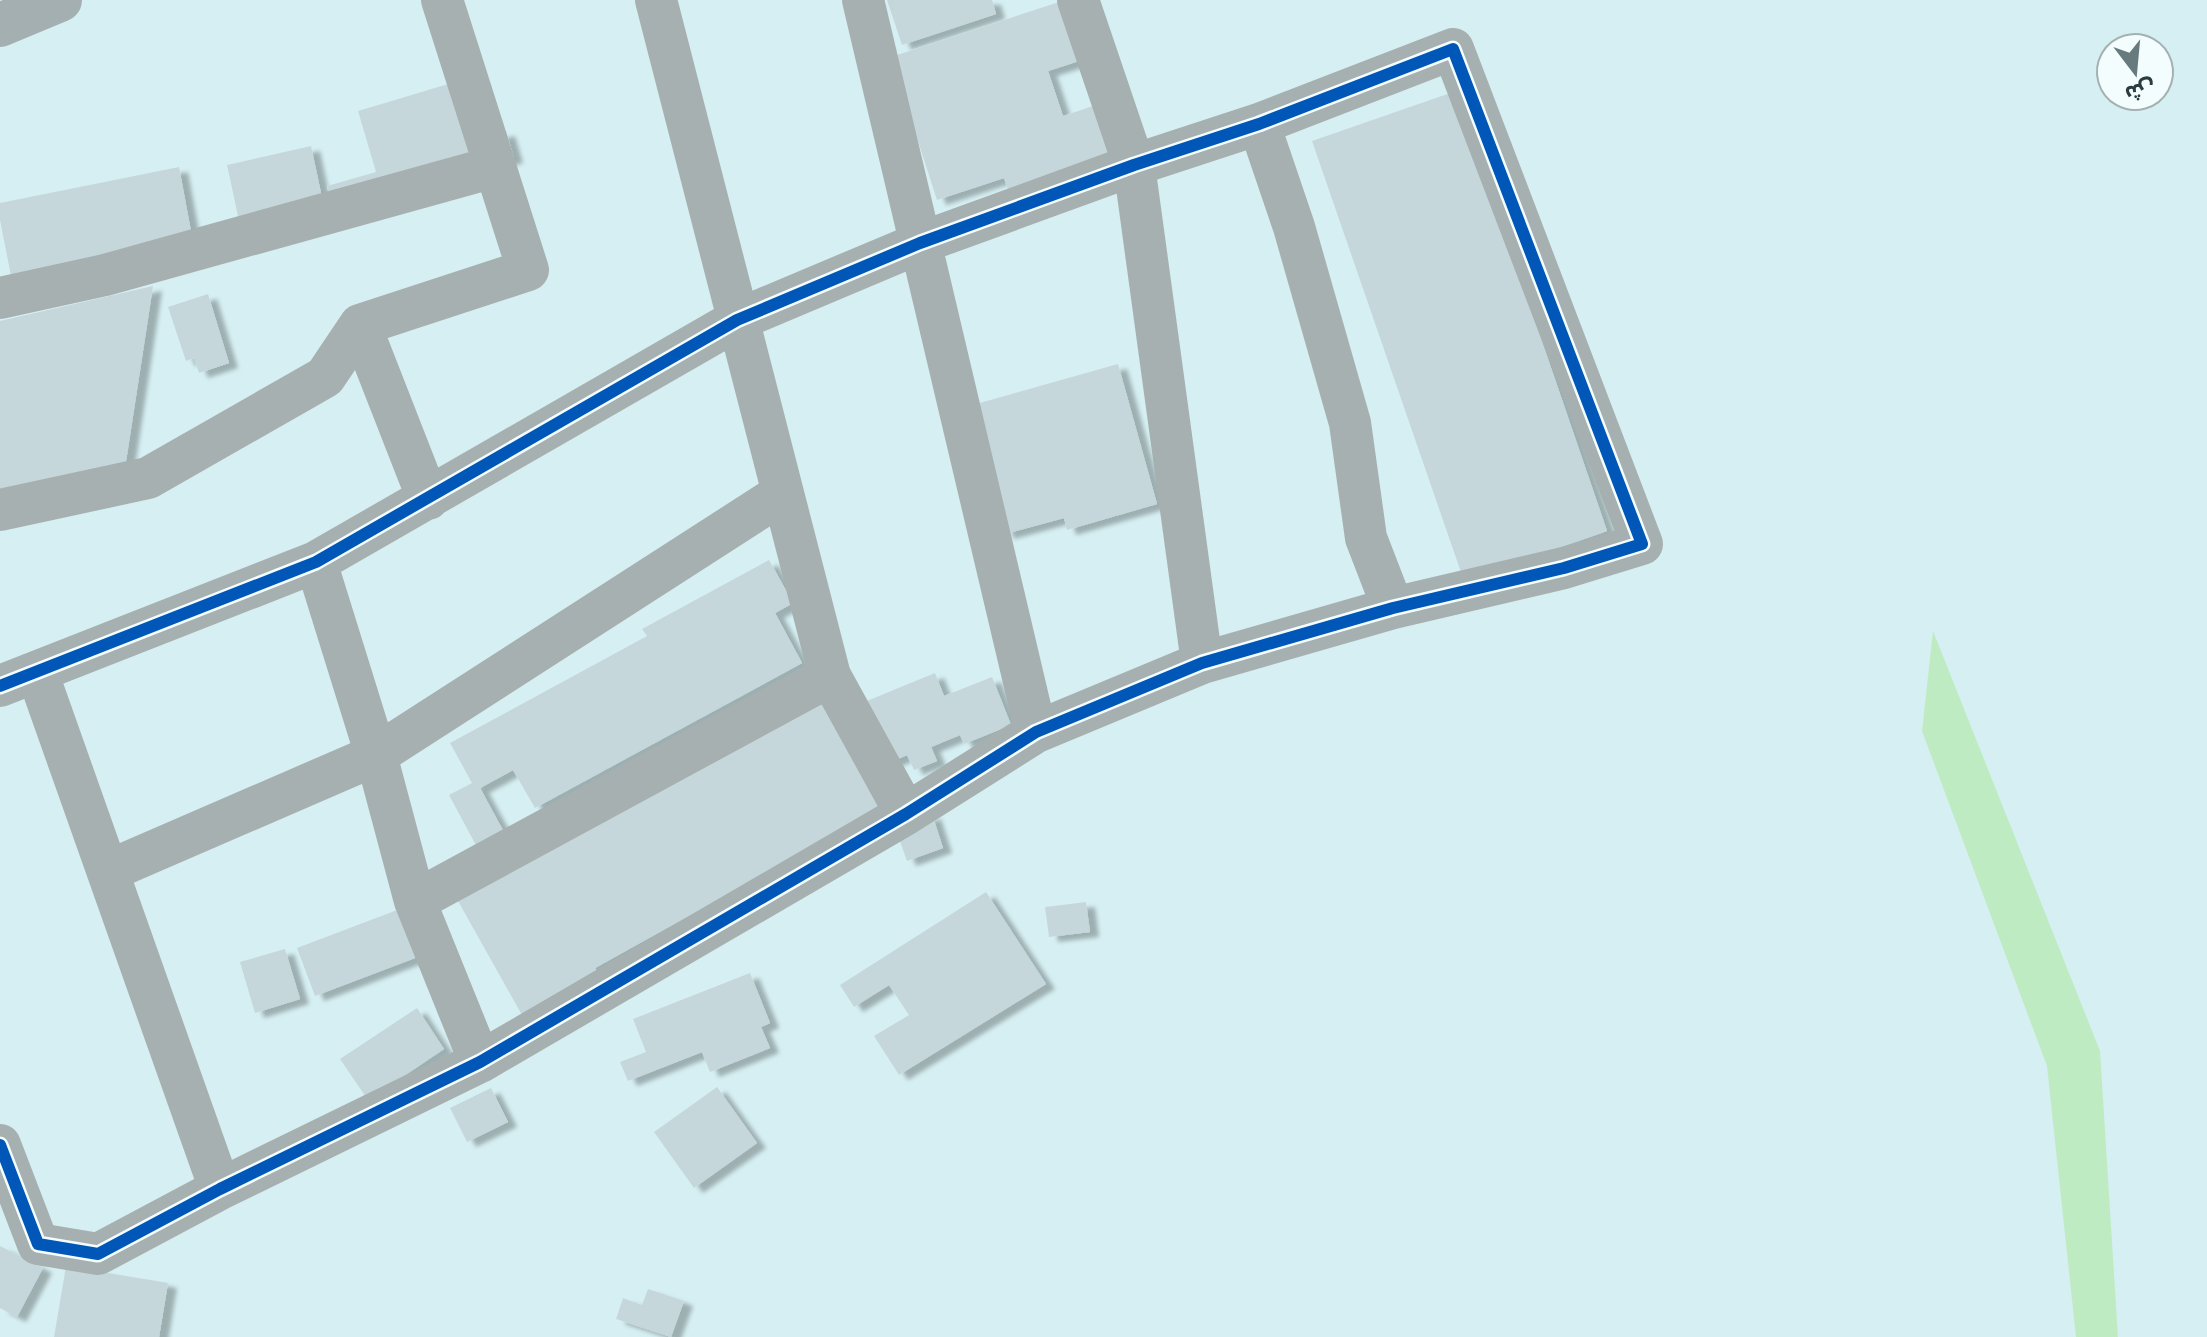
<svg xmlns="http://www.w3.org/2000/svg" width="2207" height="1337" font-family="Arial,'Noto Sans Arabic',sans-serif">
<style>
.green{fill:#bfebc2}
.building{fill:#c6d7dc;filter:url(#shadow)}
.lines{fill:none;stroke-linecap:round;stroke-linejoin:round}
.street{stroke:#a6b0b0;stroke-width:42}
.secondary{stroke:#a3afb0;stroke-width:44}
.cycleway-casing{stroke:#f4fdfe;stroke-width:17}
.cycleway{stroke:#0057b8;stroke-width:12}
</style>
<defs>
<filter id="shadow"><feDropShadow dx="9" dy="5" stdDeviation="2" flood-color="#0004"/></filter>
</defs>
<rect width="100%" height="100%" fill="#d6eff2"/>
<!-- green -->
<path class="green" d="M1933,631L2100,1051L2118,1337H2076L2047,1066L1922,731Z"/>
<!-- building -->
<path class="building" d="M887,0H992L996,14L902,45Z
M1059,2L1079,61L1048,71L1063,116L1093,106L1111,162L1010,195L1004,178L937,200L891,57Z
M465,79L482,138L506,131L514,158L334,212L327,186L376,172L358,111Z
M1456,91L1607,531L1464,581L1312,141Z
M311,146L325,212L241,230L227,165Z
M179,167L192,237L12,281L0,220V203Z
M153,286L125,468L0,499V321Z
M208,294L229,363L199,373L194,358L186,361L168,307Z
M1118,364L1157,504L1067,530L1064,518L1005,534L969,406Z
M769,560L793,603L775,613L802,663L535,808L513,770L480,788L505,834L478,849L449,795L472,783L450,743L647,636L642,629Z
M935,673L944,696L992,677L1011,725L964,744L960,735L931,747L937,761L914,770L907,755L882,766L857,705Z
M829,696L890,804L595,968L598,973L522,1015L458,901Z
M932,814L943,848L907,861L895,827Z
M986,892L1046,984L899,1075L874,1036L909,1015L889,985L854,1007L840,985Z
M1086,902L1090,932L1049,937L1045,907Z
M405,907L423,955L315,996L297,948Z
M285,949L300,999L255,1013L240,962Z
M750,973L770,1023L761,1027L770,1048L710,1072L702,1052L628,1081L620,1062L646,1052L633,1019Z
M417,1008L444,1049L368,1100L340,1059Z
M717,1087L757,1143L694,1188L654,1132Z
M491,1088L508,1122L467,1142L450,1108Z
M0,1246L43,1268L17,1317L0,1308Z
M66,1266L168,1283L159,1337H54Z
M648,1289L684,1301L671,1337L616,1319L623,1298L642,1305Z"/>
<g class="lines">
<!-- street -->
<path class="street" d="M656,0L830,676L906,814
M863,0L1036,732
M1078,0L1134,165L1202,663
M1259,124L1294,227L1350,423L1366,538L1393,608
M0,298L105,275L494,167
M360,325L428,499
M0,510L148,478L325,377L360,325L528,270L442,0
M316,562L376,755L415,901L480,1062
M37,672L220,1189
M0,686L316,562L737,320L920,243L1134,165L1259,124L1453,49L1642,544L1564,568L1393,608L1202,663L1036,732L906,814L480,1062L220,1189L98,1254L38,1244L0,1145
M108,871L376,755L783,493
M415,901L830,676"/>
<!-- secondary -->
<path class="secondary" d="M0,25L60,0"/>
<!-- cycleway casing -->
<g class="cycleway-casing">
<path id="cycleway" d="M0,686L316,562L737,320L920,243L1134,165L1259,124L1453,49L1642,544L1564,568L1393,608L1202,663L1036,732L906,814L480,1062L220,1189L98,1254L38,1244L0,1145"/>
</g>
<!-- cycleway -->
<use href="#cycleway" class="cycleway"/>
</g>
<!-- north arrow -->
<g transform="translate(2135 72) rotate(164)"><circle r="38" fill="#f4fdfe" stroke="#a4b0b2" stroke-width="2"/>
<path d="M0-6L14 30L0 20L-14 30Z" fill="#677b7e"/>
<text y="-12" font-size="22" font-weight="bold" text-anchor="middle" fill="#2b3d40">ش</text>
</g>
</svg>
